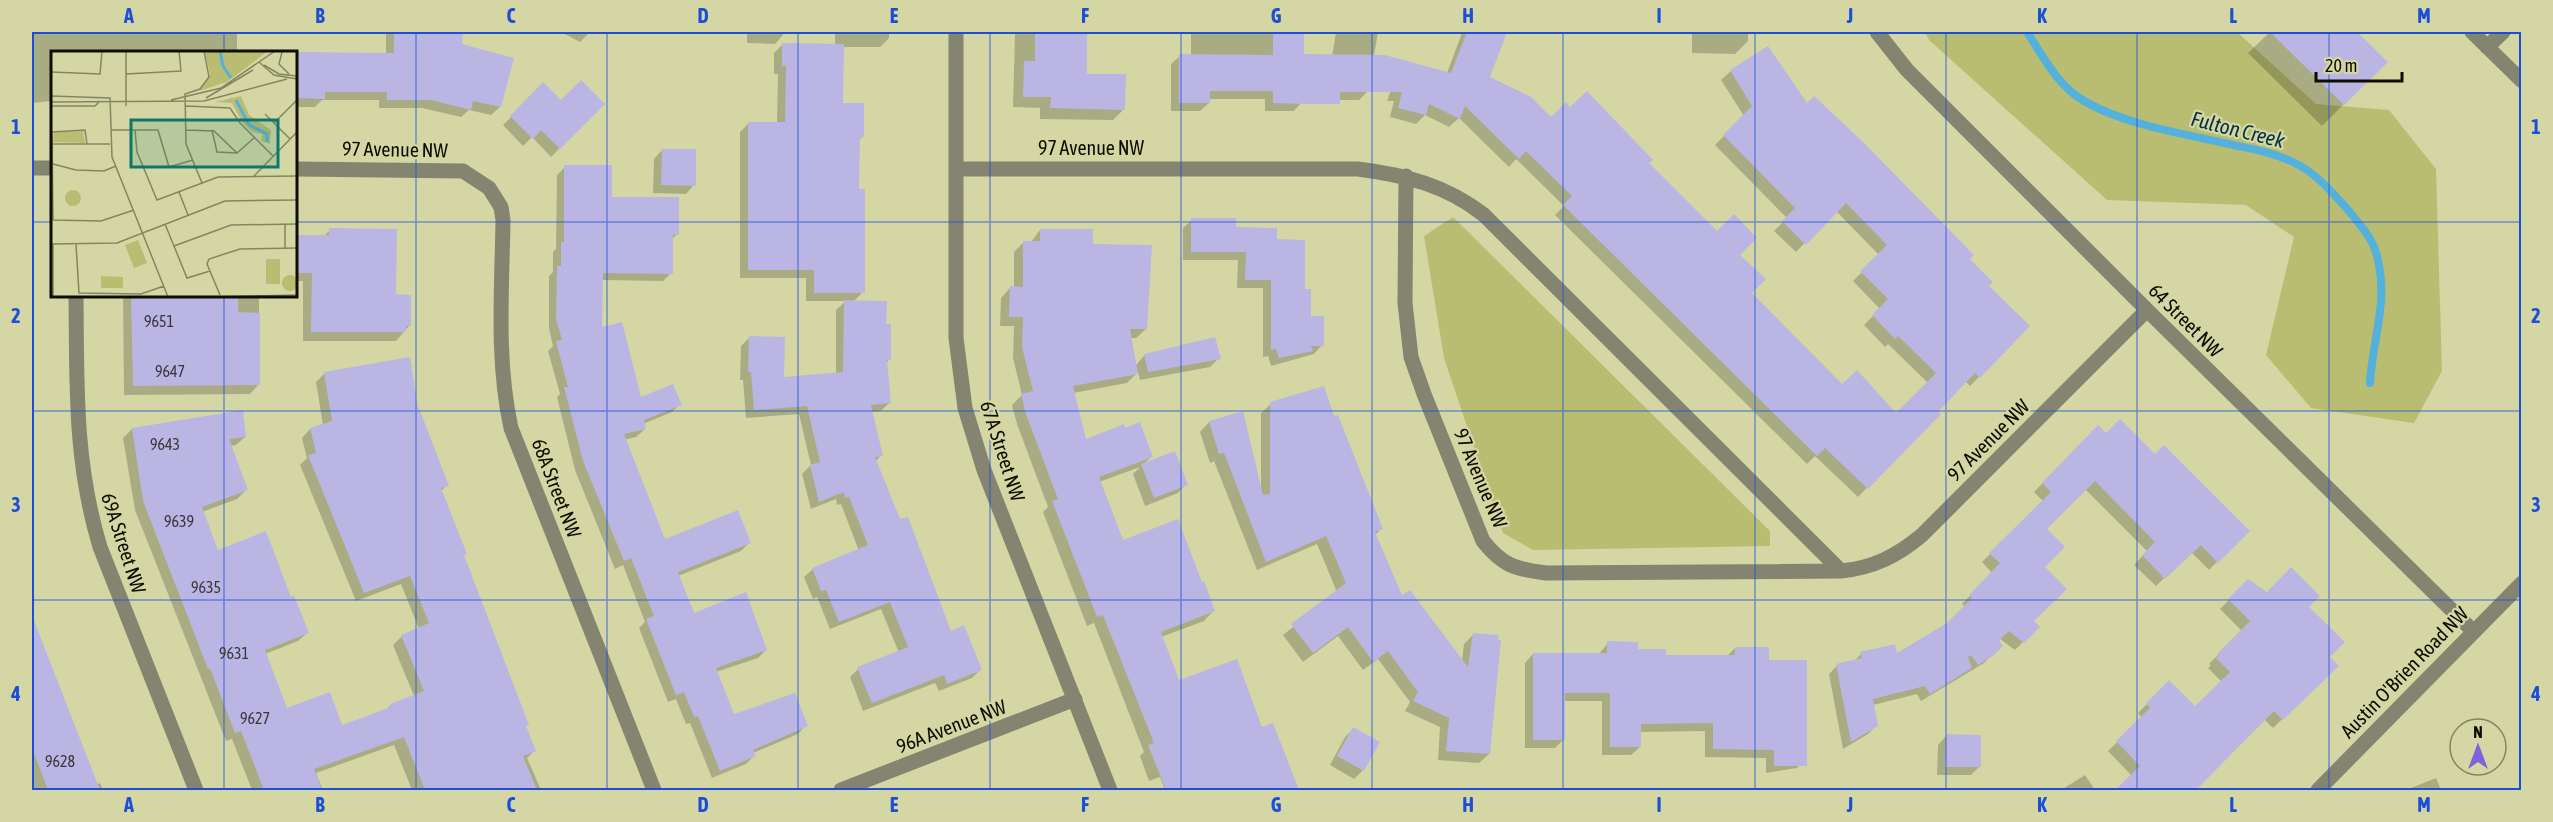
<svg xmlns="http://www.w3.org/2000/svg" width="2553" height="822" font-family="'Asap Condensed',sans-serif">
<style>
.green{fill:#b9bd71}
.shadow{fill:#0003}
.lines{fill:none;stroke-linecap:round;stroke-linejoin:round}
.stream{stroke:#54b1dc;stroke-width:8}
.building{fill:#bbb5e4}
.minor{stroke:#838570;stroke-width:15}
.grid{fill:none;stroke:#1d4ed8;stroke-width:1.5;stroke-opacity:0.55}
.labels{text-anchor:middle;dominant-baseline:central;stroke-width:4.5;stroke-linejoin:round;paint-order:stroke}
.number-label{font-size:16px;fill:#383739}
.street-label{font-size:20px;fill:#0d0d00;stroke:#d4d7a4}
.water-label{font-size:21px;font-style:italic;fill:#043042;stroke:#d4d7a4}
.inset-river{fill:none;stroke:#54b1dc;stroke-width:3}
.inset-road{fill:none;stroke:#848662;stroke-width:1.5}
.view{fill:#0f766e;fill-opacity:0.15;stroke:#0f766e;stroke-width:3}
.inset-edge{fill:none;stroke:#0d0d00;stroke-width:3}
.neatline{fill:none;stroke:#1d4ed8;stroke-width:2}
.grid-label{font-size:20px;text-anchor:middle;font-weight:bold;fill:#1d4ed8}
</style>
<rect width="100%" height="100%" fill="#d4d7a4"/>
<!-- green -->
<path class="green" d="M1925,32H2237L2316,104L2389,110L2436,169L2442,371L2414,423L2311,408L2266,355L2294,237L2246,205L2107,200L1929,40Z
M1453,217L1770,531V546L1533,550L1503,533L1444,358L1424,236Z"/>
<!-- shadow -->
<path class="shadow" d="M32,32H237V52H52V101L32,103Z
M386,32H461V46L500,107L491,115L469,110L461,117L422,108H379V100H322L315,107H296V54H386Z
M561,32H590L580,42Z
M747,32H783V35L775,44L747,43Z
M835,32H889V38L880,47H843L842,104L862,137L858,141V190L863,292L853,302L885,326L889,360L886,363L889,403L881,411L871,412L881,455L875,462L950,633L980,670L972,678L939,691L935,683L863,711L850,677L858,669L899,653L881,609L830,629L817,597L813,599L804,577L813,569L859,551L841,504L837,505L836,499L811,509L802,474L811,465L799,414L746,418L743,380H740L741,346L749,338L782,379L836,374V310L846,301H806V278H740V132L749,123H777L778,74H774V53L783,44L835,45Z
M1015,32H1100L1085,33V76L1124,109L1113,120L1040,119V108L1013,107Z
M1191,32H1303L1302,102L1294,111H1265V99H1209V103L1200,111H1171V64L1180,56H1191Z
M1336,32H1378L1368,91L1359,100H1325Z
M1457,32H1505L1488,77L1551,119L1647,163L1738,255L1750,293L1842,386L1896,415L1928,383L1888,344L1885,347L1864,325L1880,309L1853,281L1879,255L1836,211L1796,252L1774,231L1787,218L1715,145L1744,116L1721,80L1731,71L1768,48L1807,105L1968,259L1986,286L2028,327L1970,386L1965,381L1936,412L1938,414L1858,497L1815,456L1807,464L1555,215L1564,206L1516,159L1509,167L1459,118L1449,127L1425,115L1416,124L1390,117L1394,101H1387L1398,72L1447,73L1462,33Z
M1655,32H1748V41L1735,54L1692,53V33Z
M2270,32H2355L2386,62L2322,126L2248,53Z
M543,85L561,102L603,104L551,157L532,137L523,146L503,125Z
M662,150L694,185L686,194L653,193L654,159Z
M565,167L611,199L677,234L671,240V273L663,281L601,280V329L640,399L680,404L672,412L643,424L645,429L636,437L624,440L664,541L749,543L741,551L678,576L693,615L766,650L758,658L716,672L734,716L806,725L798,734L753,753L754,756L746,764L712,778L690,723L686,724L676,699L668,702L639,628L645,622L623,565L615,569L575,470L557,397L560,394L548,351L553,346L549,328V276L553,272V252L556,249L557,175Z
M1192,220L1235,229L1275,241L1303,290L1310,318L1322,345L1314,354L1271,366L1268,356L1263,357V288H1237L1238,260H1183V228Z
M330,230L395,296L409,326L396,341H303V281H296V237H323Z
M1040,230L1092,246L1146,329L1136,338H1130L1135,366L1145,355L1219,358L1210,367L1140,380L1138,372L1127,383L1073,393L1085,441L1124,429L1151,457L1143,465L1186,484L1178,493L1145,506L1133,474L1140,467L1099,482L1122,542L1213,611L1204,621L1161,637L1178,682L1261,729L1272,725L1297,790H1165L1160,777L1149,781L1140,756L1144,752L1094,623L1087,626L1043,512L1048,507L1017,424L1012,405L1022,395L1013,358L1014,326H1000L1001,298L1010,288H1014V252L1024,242H1031Z
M123,296H259V384L250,394L124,395Z
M325,373L416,403L447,485L441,491L463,556L527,725L525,727L534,751L527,758L541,790H412L394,745L316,773L323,790H252L232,739L226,741L135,510L123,438L132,429L245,437L236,445L230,446L246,490L237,499L202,512L217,552L290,599L307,633L298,641L265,654L287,710L341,727L386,710L391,705L414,696L393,645L402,636L419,629L401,584L356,601L300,465L307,458L302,438L310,429L323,425L316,382Z
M1271,404L1333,418L1381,529L1375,535L1401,598L1462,661L1464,644L1473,635L1489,754L1479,763L1438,760L1440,727L1405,711L1410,702L1378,659L1363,670L1338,636L1303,662L1283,635L1337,592L1317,544L1257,570L1214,461L1210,463L1200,432L1209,422L1261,490V413Z
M2098,427L2106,435L2155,456L2248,531L2209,570L2191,552L2156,586L2134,565L2147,551L2085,489L2045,529L2043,567L2032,621L2023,642L2015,650L2000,639L1997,641L2001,646L1984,663L1921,701L1917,694L1873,705L1877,725L1868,734L1843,749L1829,674L1837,666L1854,661L1861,654L1896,655L1947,625L1965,607L1962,604L1992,573L1982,562L2043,501L2034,492Z
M2248,581L2267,594L2307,607L2328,657L2301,701L2273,728L2264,719L2194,790H2117L2132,776L2108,751L2142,718L2138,713L2169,682L2195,708L2222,682L2208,668L2211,665L2209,664L2242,631L2220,609Z
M32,620L96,785L100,783L103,790H32Z
M1608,643L1665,656H1727L1735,648L1767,662L1805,759L1797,768L1766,773V758L1705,757V731L1640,732V747L1631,755H1602V701H1563V740L1555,748H1525V663L1533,654H1599Z
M1353,729L1363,770L1354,779L1330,765L1345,737Z
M1946,736L1979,767L1971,775H1937L1938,745Z
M2085,775L2095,790H2061Z
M2436,778L2441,790H2406Z"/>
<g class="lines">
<!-- stream -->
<path class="stream" d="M2027,32C2042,55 2057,84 2081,99C2122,125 2190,135 2238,146C2257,150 2277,154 2295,163C2316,173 2333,193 2349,211C2364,230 2375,240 2379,265C2387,306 2372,343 2370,383"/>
</g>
<!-- building -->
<path class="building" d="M394,32H463L462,44L514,58L501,107L473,101L471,110L431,100H387V92H325V99L296,98V52L394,53Z
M1035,32H1087V74H1126L1125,110L1050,108L1051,97H1023L1024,61H1035Z
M1273,32H1304V54L1385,55L1451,73L1467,32H1507L1490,77L1531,97L1551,117L1566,102L1570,107L1587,91L1653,160L1649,163L1717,231L1734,214L1757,238L1740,255L1766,279L1752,293L1842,384L1857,370L1896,413L1936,373L1898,336L1895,339L1872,315L1888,299L1860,271L1887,245L1846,203L1806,245L1782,221L1795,208L1723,135L1752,106L1730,70L1768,46L1807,103L1814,96L1863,142L1974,255L1970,259L1993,282L1989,286L2030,326L1980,378L1975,373L1938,412L1941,414L1868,489L1825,448L1817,456L1563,205L1572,196L1526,151L1519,159L1465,106L1460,119L1429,104L1426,115L1398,108L1402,92H1340V104H1308L1273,103V91H1210V103H1179V54L1273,55Z
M2270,32H2357L2388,62L2344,105Z
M782,43L844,44L843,103H864V137H860L859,189H865V293H814V270H748V122H785L786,66H782Z
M581,80L605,104L560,149L541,130L533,139L510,116L543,82L561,100Z
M662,149H696V186L661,185Z
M564,165H612V197H679V235L673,234V274L603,273L602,327L622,322L641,397L673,384L682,405L644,420L646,429L624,434L665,539L738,510L751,543L678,572L694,613L746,592L767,650L716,668L734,714L795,693L808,726L753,750L756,756L720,771L698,716L694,717L684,692L676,695L646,619L654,616L631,558L624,561L583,461L564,387H568L556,341L562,340L556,319L557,266H561V242H564Z
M1191,218H1236V227L1277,228V239L1305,240V289H1311V316H1324V346H1311L1313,351L1279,358L1276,349L1271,350V280H1245L1246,252H1191Z
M329,228L397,229L396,294L411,295V326H406V332H311L312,273H296V235H329Z
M1040,229H1093V244L1152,245L1147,329H1130L1138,374L1073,386L1086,439L1124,424L1125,428L1140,422L1153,457L1099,477L1123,540L1178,519L1202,582L1204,581L1215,611L1161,632L1179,680L1237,659L1262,727L1273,723L1299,790H1166L1148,745L1154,743L1103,615L1097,617L1052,501L1058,499L1026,414L1021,394L1033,391L1022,347L1023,317H1009L1010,286L1023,287V241H1040Z
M131,296H238V312L260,313V385L133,386Z
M844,300L887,301L886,324H891V360H887L891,403L871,405L883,456L875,457L900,519L908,517L951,631L964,625L982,670L947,684L944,675L872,703L857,667L908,647L890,602L839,622L826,590L821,591L812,568L868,545L849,497L845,498L844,492L819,502L810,465L820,462L807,406L754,410L751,372H748L749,336L785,337L784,377L843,372Z
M1215,337L1221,359L1148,372L1144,354Z
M410,357L417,403L449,486L441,488L467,554L464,555L529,725L526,726L536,751L523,756L537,790H425L404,737L314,769L322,790H264L241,731L235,733L210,668L208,669L143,501L132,428L243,410L246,437L229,439L248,490L202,507L218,550L266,531L291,597L294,595L309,633L265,650L287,708L330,692L342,725L391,707L390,704L424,691L401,635L429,623L410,576L364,593L308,455L316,453L310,428L332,421L324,372Z
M1324,386L1334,416L1338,415L1383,529L1375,532L1402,595L1410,590L1468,667L1473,633L1499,635L1498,640H1501L1490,754L1446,751L1449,718L1413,701L1418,692L1388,651L1373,662L1348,627L1313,653L1291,624L1346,583L1326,536L1266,562L1224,453L1219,454L1209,421L1243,411L1263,495L1270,494V402Z
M2120,419L2155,454L2164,445L2250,531L2218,563L2201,545L2165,579L2142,555L2155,542L2095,481L2047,529L2065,547L2045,567L2067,589L2034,621L2040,627L2024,643L2009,631L1999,640L2003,646L1994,655L1978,665L1971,655L1968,657L1972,668L1930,694L1925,686L1873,699L1878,726L1851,742L1836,664L1862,658L1860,652L1895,644L1897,653L1947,623L1972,598L1969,595L2000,563L1989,553L2051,492L2042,483L2098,425L2106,433Z
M1175,451L1188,485L1154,498L1141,464Z
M2291,567L2320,596L2309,607L2345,642L2330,657L2339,666L2283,720L2274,711L2196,790H2115L2140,766L2116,741L2150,708L2146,703L2169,680L2195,706L2230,672L2216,658L2219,655L2217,654L2250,621L2228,599L2248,579L2267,592Z
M32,618H33L100,790H48L32,748Z
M1607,641L1638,642V649H1666V655H1735V647H1769V660H1807V766H1774V750L1713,749V723L1641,724V747H1610V693H1565V740H1533V653H1607Z
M1353,727L1380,742L1364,771L1337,756Z
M1946,734L1981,735V767H1945Z"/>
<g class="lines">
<!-- minor -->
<path class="minor" d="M956,32V338L965,408L984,470L1110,790
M1877,32L1907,70L2147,310L2473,631
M2472,32L2522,81
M2487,47L2503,32
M32,168H52
M296,169L463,171L489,188L501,207L503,220C502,289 496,360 511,428L654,790
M956,169H1358C1405,175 1446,185 1484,215L1841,571C1873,568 1897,556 1922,535L2147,310
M1406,176L1405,303L1411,357L1424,394L1483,541C1503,566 1515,569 1546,573L1841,571
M76,296C77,384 74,461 100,547L196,790
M841,790L1075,699
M2318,790L2522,583"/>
</g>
<!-- grid -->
<path class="grid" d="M224,32V52M416,32V790M607,32V790M798,32V790M990,32V790M1181,32V790M1372,32V790M1563,32V790M1755,32V790M1946,32V790M2137,32V790M2329,32V790M32,222H52M296,222H2522M224,296V790M32,411H2522M32,600H2522"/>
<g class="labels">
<!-- number labels -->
<g class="number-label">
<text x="159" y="321">9651</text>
<text x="170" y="371">9647</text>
<text x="165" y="444">9643</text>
<text x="179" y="521">9639</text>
<text x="206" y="587">9635</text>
<text x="234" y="653">9631</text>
<text x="255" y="718">9627</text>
<text x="60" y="761">9628</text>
</g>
<!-- street labels -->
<g class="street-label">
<text x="1091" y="147">97 Avenue NW</text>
<text transform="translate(395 149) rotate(1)">97 Avenue NW</text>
<text transform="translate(2186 320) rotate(45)">64 Street NW</text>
<text transform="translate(1988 440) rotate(-45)">97 Avenue NW</text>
<text transform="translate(1003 451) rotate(72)">67A Street NW</text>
<text transform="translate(1481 478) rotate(67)">97 Avenue NW</text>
<text transform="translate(557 488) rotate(69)">68A Street NW</text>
<text transform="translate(124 543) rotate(72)">69A Street NW</text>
<text transform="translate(2404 672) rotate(-46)">Austin O'Brien Road NW</text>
<text transform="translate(951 726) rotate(-21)">96A Avenue NW</text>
</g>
<!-- water labels -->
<g class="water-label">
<text transform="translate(2238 129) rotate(14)">Fulton Creek</text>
</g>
</g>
<!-- overview -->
<g transform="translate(51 51)">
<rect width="246" height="246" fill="#d4d7a4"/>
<path d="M162,0H217L176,31L148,40L159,23L154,2ZM190,45L198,64L220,79L219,93L210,90L211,83L201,81L191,71L181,52L164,51ZM32,80L34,92L2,91L3,81ZM14 147a8 8 0 1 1 16 0a8 8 0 1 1-16 0ZM87,189L96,212L83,217L74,194ZM215,208H229V233H215ZM231 232a8 8 0 1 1 16 0a8 8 0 1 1-16 0ZM50,225L72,226V237H50Z" fill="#b9bd71"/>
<path class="inset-river" d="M169,0L172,15L180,27M185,49L198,74L216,83V91"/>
<path class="inset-road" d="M28,0H75M231,1L228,13L238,23M208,11L223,24L246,28M213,14L228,23L246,25M0,21L49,23L51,0M75,23L130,20L128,0M0,45L59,47L61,106L117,246M155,47L202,19M120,49L170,37L224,0M0,51L153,50L236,28M0,55H44L48,51M75,55V0M135,55L179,57L189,72L222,105M214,63L239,88M223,72L246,49M60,79H107L118,116L142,109M84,79L86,101L106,149L167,126L246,125M135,79L163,80L186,102L203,87M161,79L166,101L186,102M1,93H59M36,93L34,79L1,81L2,169L50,170L83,159M2,113L25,119L53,120L65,115M203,125L246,81M151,132L135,93L134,43L149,38L158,26L153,0M128,141L137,164M114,173L136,227L159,220M234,173V197M0,193L66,192L174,150L246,149M2,193V246M25,193L28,242L90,243L113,235M123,195L180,174L246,173M169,244L156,213L158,208L189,198L246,197M160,246L246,244"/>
<path class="view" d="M80,69H227V116H80Z"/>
<rect width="246" height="246" class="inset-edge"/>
</g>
<!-- border -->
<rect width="2553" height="822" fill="none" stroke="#d4d7a4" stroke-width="66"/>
<!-- north arrow -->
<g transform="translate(2478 747)"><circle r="28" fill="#d4d7a4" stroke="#848662" stroke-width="1.5"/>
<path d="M0-4.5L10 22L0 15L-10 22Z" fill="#7f61dc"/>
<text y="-9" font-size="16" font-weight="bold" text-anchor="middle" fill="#0d0d00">N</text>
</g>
<!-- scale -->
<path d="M2316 72v9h86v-9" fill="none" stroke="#0d0d00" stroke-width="3"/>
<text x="2325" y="72" font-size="18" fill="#0d0d00" stroke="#d4d7a4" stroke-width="4.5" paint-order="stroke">20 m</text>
<rect x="33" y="33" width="2487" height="756" class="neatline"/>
<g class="grid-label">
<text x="129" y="23">A</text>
<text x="320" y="23">B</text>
<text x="511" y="23">C</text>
<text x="703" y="23">D</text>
<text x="894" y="23">E</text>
<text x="1085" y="23">F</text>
<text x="1276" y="23">G</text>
<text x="1468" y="23">H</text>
<text x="1659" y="23">I</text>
<text x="1850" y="23">J</text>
<text x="2042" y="23">K</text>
<text x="2233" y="23">L</text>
<text x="2424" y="23">M</text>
<text x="16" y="134">1</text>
<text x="2536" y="134">1</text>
<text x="16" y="323">2</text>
<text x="2536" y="323">2</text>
<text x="16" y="512">3</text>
<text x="2536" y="512">3</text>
<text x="16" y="701">4</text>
<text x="2536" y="701">4</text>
<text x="129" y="812">A</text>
<text x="320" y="812">B</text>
<text x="511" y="812">C</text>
<text x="703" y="812">D</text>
<text x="894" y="812">E</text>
<text x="1085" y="812">F</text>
<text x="1276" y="812">G</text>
<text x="1468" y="812">H</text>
<text x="1659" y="812">I</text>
<text x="1850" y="812">J</text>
<text x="2042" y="812">K</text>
<text x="2233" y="812">L</text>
<text x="2424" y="812">M</text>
</g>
</svg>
